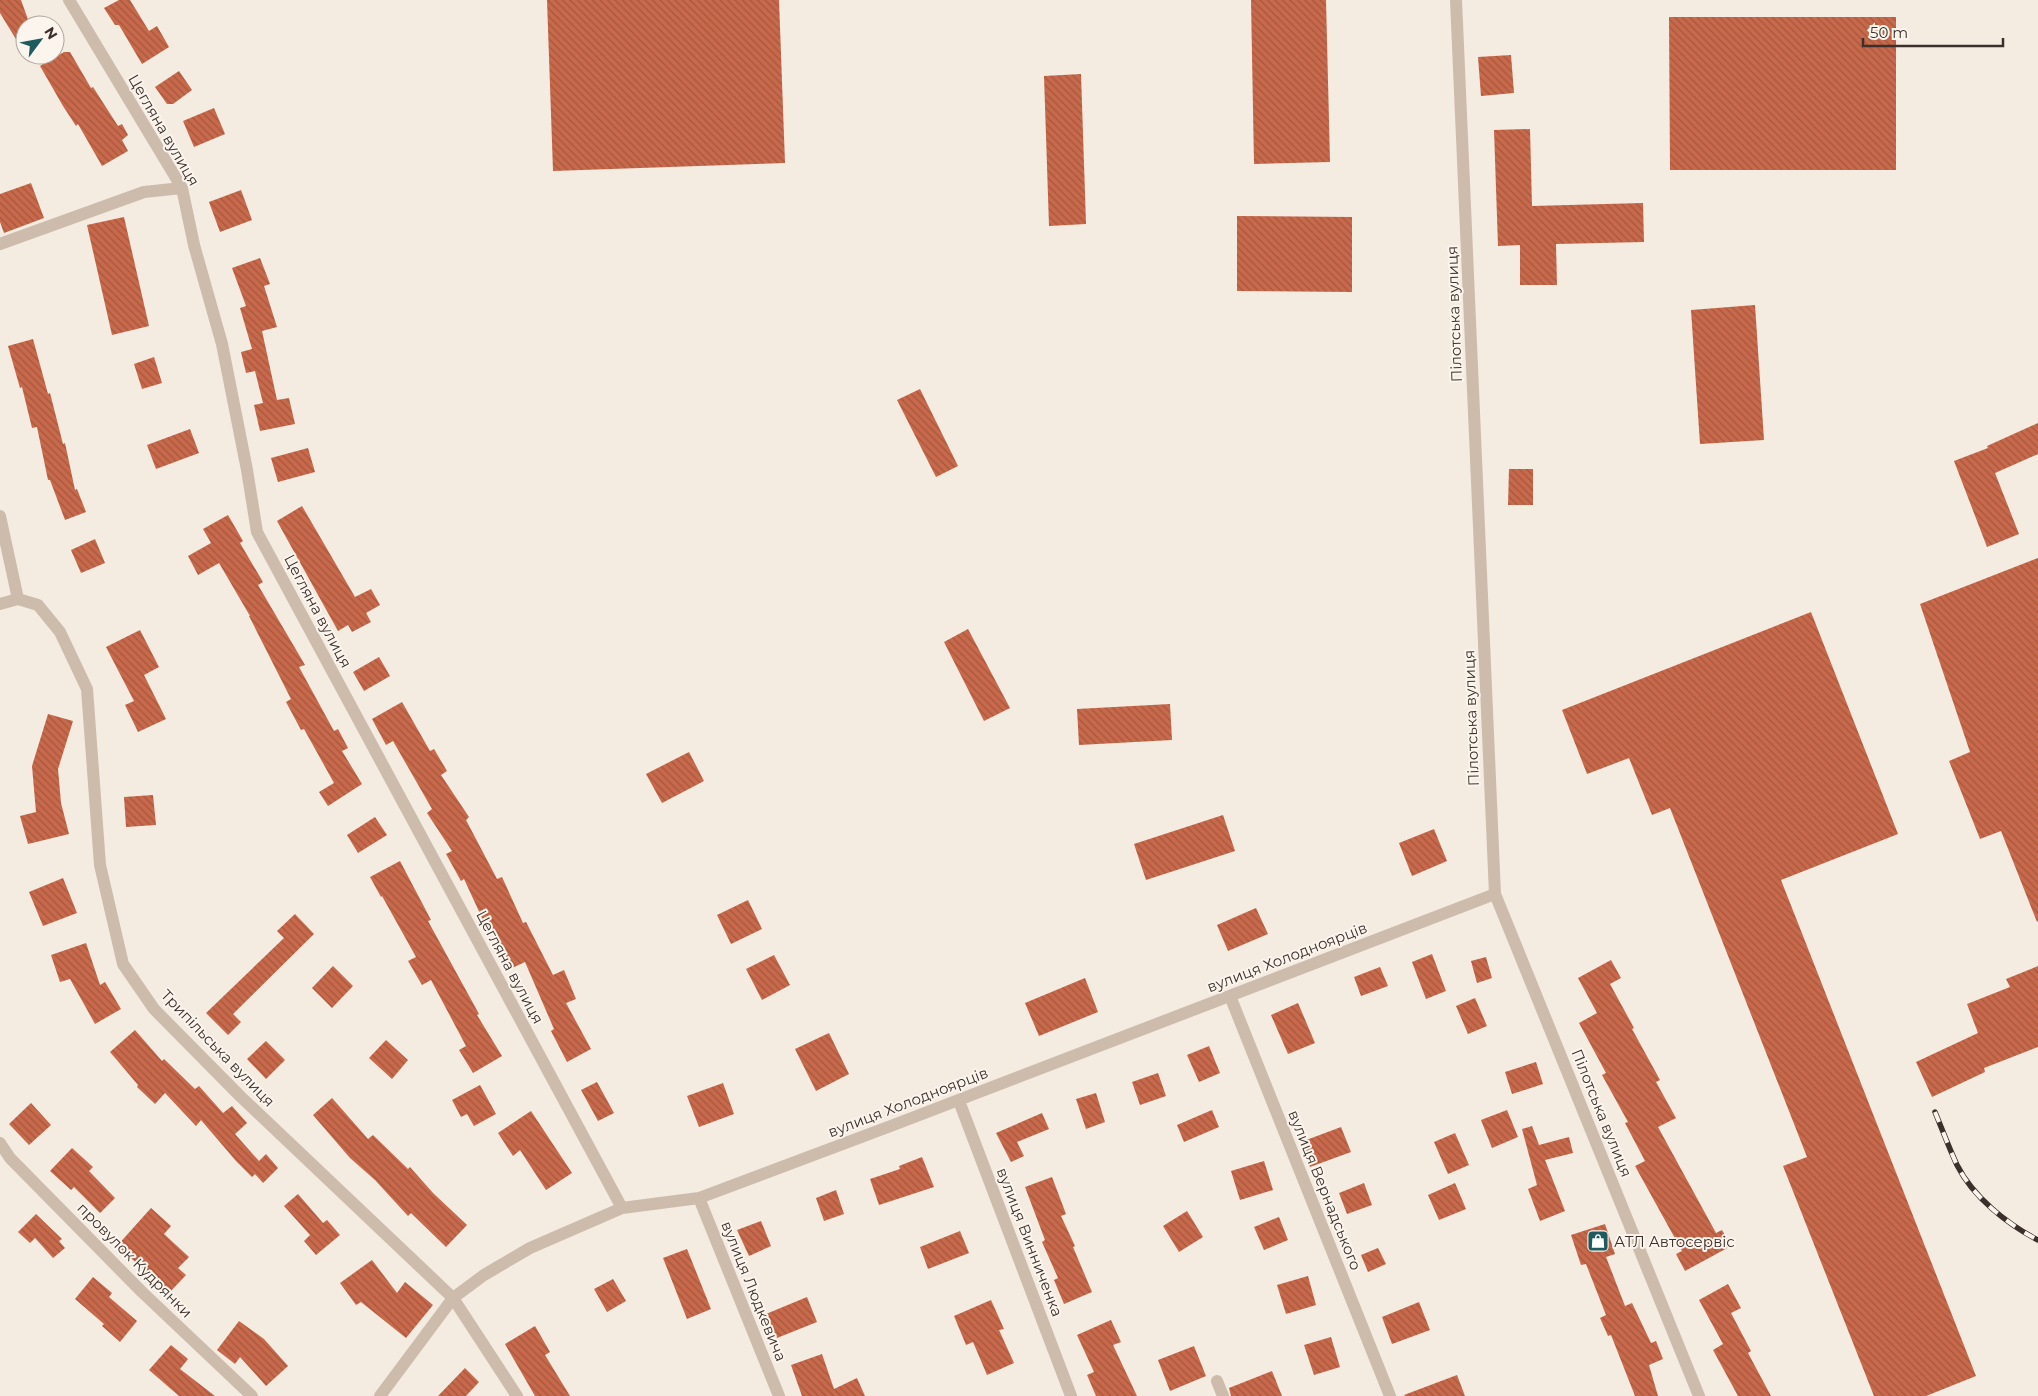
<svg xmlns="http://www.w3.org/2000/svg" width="2038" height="1396" font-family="Montserrat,sans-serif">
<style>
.building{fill:url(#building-back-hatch)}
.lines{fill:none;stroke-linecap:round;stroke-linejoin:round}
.minor{stroke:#cdbbac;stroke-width:12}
.tertiary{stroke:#cdbbac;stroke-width:12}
.rail-casing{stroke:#3b302b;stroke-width:5.5}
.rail{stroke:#fbf5ee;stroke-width:4;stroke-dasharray:11;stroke-linecap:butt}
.labels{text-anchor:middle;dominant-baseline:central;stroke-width:4;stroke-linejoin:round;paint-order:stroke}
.street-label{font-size:15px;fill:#3b302b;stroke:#fbf5ee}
.poi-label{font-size:15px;fill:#3b302b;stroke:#fbf5ee;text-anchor:start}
</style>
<defs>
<pattern id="building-back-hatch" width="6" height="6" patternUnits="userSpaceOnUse" patternTransform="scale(1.25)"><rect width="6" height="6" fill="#c8694b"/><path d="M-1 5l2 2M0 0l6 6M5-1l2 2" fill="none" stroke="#a4573f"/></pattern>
</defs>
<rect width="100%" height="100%" fill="#f4ebe1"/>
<!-- building -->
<path class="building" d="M0,0H21L30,25H25V54L0,13Z
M119,0H130L149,31L157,26L169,47L142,64L119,25H115L104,8Z
M547,0H779L785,163L553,171Z
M1251,0H1326L1330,162L1254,164Z
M1669,17H1896V170H1670Z
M64,52H70L91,88L93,87L118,126L122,124L128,135L122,140L128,151L102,166L78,124L76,126L63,106L40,66Z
M1511,55L1514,93L1481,96L1478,57Z
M179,71L192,90L173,104H167L155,87Z
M1081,74L1086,224L1049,226L1044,76Z
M214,108L225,134L194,147L183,121Z
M1530,129L1532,206L1643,203L1644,242L1556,244L1557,285H1520V245L1498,246L1494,130Z
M31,183L44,218L4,233L0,222V194Z
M241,190L252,220L220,232L209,202Z
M1237,216L1352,217V292L1237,291Z
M124,217L149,326L112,335L87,225Z
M260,258L270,284L264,286L277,327L262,331L277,400L289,398L295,424L260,431L254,405L263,403L255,371L246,373L241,352L252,349L240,308L246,306L232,268Z
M1755,305L1764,440L1700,444L1691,310Z
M33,339L48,394L50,393L63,444L65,443L75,490L77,489L86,512L65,520L50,480H48L37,427L32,428L22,387L20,388L8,346Z
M154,357L162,383L142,389L134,364Z
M920,389L958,466L936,477L897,400Z
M2038,423V454L1995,473L2019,534L1987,547L1954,461L1988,448L1987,446Z
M190,429L199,453L156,469L147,445Z
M308,448L315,472L278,482L271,458Z
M1509,469H1533V505H1508Z
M302,506L355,597L371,589L380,605L366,613L371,622L352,632L348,625L338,631L277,521Z
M228,515L243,541L240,543L263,582L258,585L305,665L299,667L334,731L338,729L348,748L342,751L362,784L328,806L319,792L334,783L304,729L301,730L286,702L291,699L249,616H250L219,563L198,575L188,556L211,543L203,529Z
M95,539L105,563L81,573L71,550Z
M2038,558V921L2037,922L2001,831L1980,839L1949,761L1970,752L1920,604Z
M1811,612L1898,834L1781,880L1976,1376L1926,1396H1874L1783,1166L1807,1157L1670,808L1652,815L1629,758L1587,774L1562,710Z
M968,629L1010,708L984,721L944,642Z
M140,630L159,667L144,675L166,719L138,732L125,705L134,701L106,647Z
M379,657L390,676L364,691L353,672Z
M402,702L430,751L434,749L447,771L441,775L469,817L466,820L497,879L502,877L523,923L526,922L553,975L564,970L576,999L566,1003L591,1049L567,1062L551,1031L554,1029L525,962L512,968L487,918L483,920L464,879L461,881L446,854L452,851L427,813L432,809L393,741L386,745L372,719Z
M1170,704L1172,740L1079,745L1077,709Z
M48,714L73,721L58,769L61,803L69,834L28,844L20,816L36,812L32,766Z
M689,752L704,781L662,803L646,774Z
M153,795L156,825L126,827L124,797Z
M1223,815L1235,851L1146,880L1134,844Z
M375,817L387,835L358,853L347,835Z
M1434,829L1447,861L1412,876L1399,843Z
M400,861L431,920L428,921L479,1014L477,1015L502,1056L473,1073L459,1050L466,1046L431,980L422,985L408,961L416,957L382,896L381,897L370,877Z
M63,878L77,913L43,926L29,892Z
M748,900L762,929L731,944L717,915Z
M1256,908L1268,934L1228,951L1217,925Z
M295,914L314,934L233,1014L241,1022L228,1035L206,1013L284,938L277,931Z
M86,943L100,985L105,982L121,1009L95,1024L70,979L60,982L51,955Z
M1432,954L1446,991L1426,999L1412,962Z
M774,955L790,985L762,1000L746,969Z
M1486,957L1492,978L1477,983L1471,961Z
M1611,960L1621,978L1610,984L1634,1028L1632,1029L1660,1080L1656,1082L1676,1118L1658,1127L1716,1233L1722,1230L1731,1246L1685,1271L1676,1254L1682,1251L1635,1166L1645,1161L1625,1123L1628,1122L1602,1075L1606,1073L1579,1023L1597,1013L1578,978Z
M333,966L353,986L332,1008L312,988Z
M2038,966V1047L1984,1068L1985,1072L1932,1097L1916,1062L1978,1033L1967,1004L2010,987L2006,979Z
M1380,967L1388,986L1361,996L1354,977Z
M1085,978L1098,1012L1039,1036L1025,1003Z
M1475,998L1487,1026L1468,1034L1456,1006Z
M1298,1003L1315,1043L1288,1054L1271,1015Z
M135,1030L162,1061L164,1059L195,1089L199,1086L223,1113L232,1106L247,1123L235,1134L259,1161L266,1154L278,1168L263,1183L255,1174L252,1177L236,1161L201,1120L196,1126L165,1093L155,1104L137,1087L138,1085L110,1052Z
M829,1033L849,1074L816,1091L795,1049Z
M386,1040L408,1060L392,1079L369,1058Z
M266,1041L285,1060L266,1079L247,1059Z
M1209,1046L1220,1073L1199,1082L1187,1055Z
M1536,1062L1543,1084L1512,1094L1505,1072Z
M1158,1073L1166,1096L1140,1105L1132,1082Z
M597,1082L614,1113L598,1121L581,1090Z
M723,1083L734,1114L699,1127L687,1096Z
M480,1085L496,1114L474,1126L467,1114L461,1117L452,1100Z
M1096,1093L1105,1122L1086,1129L1076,1099Z
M332,1098L368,1139L373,1135L408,1169L410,1167L433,1193L467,1225L446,1247L411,1213L408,1216L375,1180L350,1158L313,1115Z
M31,1103L51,1125L29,1145L9,1124Z
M1212,1110L1219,1127L1184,1142L1177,1125Z
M1507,1110L1518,1137L1492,1148L1481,1120Z
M531,1111L572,1173L546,1190L520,1150L513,1156L498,1133Z
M1042,1113L1049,1129L1017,1142L1024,1156L1011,1162L996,1133Z
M1532,1126L1539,1145L1569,1137L1573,1153L1545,1160L1565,1211L1540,1221L1528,1189L1537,1185L1522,1129Z
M1341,1127L1351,1152L1310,1167L1301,1142Z
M1455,1133L1469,1165L1448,1174L1434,1142Z
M72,1148L93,1167L89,1171L115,1198L100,1213L74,1187L71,1190L50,1171Z
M922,1157L934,1187L879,1205L870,1179L900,1169L899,1166Z
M1264,1161L1273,1190L1240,1200L1231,1171Z
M1052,1177L1066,1214L1061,1216L1075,1246L1073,1247L1092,1292L1064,1304L1054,1280L1058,1278L1042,1242L1045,1240L1025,1187Z
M1364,1183L1372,1205L1347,1214L1339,1193Z
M1455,1183L1466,1209L1439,1220L1428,1195Z
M836,1190L844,1214L824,1221L816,1198Z
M298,1194L323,1223L327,1220L340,1235L316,1255L304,1241L310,1235L284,1206Z
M151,1208L171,1226L164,1234L189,1257L178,1268L186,1275L170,1292L117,1246Z
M1187,1211L1203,1237L1179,1252L1163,1226Z
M36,1214L62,1239L59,1241L65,1248L53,1258L35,1238L30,1243L18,1232Z
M1279,1217L1288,1240L1264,1250L1254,1227Z
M761,1221L771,1246L749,1256L737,1230Z
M1605,1224L1615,1254L1606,1257L1625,1306L1632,1303L1651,1343L1656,1341L1663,1359L1649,1365L1658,1396H1635L1611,1335L1608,1336L1600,1318L1606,1315L1586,1264L1581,1265L1571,1235Z
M960,1231L969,1253L928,1269L920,1247Z
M1378,1248L1386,1264L1368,1272L1361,1255Z
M687,1249L711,1309L687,1319L663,1258Z
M372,1260L397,1293L405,1282L433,1305L406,1338L361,1302L356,1305L340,1283Z
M1308,1276L1316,1305L1286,1314L1277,1285Z
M93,1277L112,1293L109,1297L137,1321L120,1342L102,1326L104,1324L75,1299Z
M613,1279L626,1301L607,1312L594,1289Z
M1728,1284L1741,1308L1731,1313L1751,1351L1748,1353L1771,1396H1738L1713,1350L1723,1344L1699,1300Z
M807,1297L817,1322L777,1338L766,1314Z
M991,1300L1004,1329L999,1330L1014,1363L987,1375L973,1342L966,1345L954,1316Z
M1419,1302L1430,1330L1392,1344L1382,1317Z
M1111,1320L1121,1342L1113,1345L1137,1396H1096L1087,1375L1094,1372L1077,1335Z
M239,1321L264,1339L288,1366L266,1386L240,1357L235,1364L217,1350Z
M535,1326L550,1352L545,1355L570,1396H535L505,1344Z
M1331,1337L1340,1367L1314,1375L1304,1345Z
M171,1345L188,1359L180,1369L215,1396H179L149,1370Z
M1194,1346L1206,1376L1170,1391L1158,1360Z
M822,1354L834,1389L857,1378L865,1396H802L791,1365Z
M465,1368L479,1382L466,1396H438Z
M1272,1371L1282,1396H1231L1229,1388Z
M1457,1375L1465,1396H1405L1404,1395Z"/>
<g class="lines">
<!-- minor -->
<path class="minor" d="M69,0L182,188L194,245L222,344L247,470L257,532L622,1208
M0,244L144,192L182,188
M0,516L18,599L38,605L60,632L87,689L100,865L123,964L154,1009L241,1097L453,1298L517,1396
M0,604L18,599
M1230,996L1390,1396
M959,1101L1071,1396
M0,1143L10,1158L142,1292L252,1396
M699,1198L779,1396
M1217,1381L1223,1396
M380,1396L453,1298L484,1275L530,1248L622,1208L699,1198L896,1124L1495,894"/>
<!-- tertiary -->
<path class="tertiary" d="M1456,0L1495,894L1699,1396"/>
<!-- rail casing -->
<g class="rail-casing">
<path id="rail" d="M1935,1112C1942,1129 1949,1148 1957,1165C1973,1197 2007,1224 2038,1240"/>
</g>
<!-- rail -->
<use href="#rail" class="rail"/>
</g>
<!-- icons -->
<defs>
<g id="shop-square" transform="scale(1.125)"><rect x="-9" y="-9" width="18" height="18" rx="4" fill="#1f5a5e" stroke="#fbf5ee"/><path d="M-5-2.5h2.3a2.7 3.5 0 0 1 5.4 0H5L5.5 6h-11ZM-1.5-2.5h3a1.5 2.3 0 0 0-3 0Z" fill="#fff"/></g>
</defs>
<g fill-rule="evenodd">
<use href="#shop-square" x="1598" y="1241"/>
</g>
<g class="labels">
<!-- street labels -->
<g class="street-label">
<text transform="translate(164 130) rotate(60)">Цегляна вулиця</text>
<text transform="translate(1454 314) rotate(-92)">Пілотська вулиця</text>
<text transform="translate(318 611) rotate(62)">Цегляна вулиця</text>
<text transform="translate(1471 718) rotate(-92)">Пілотська вулиця</text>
<text transform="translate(1287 957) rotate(-21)">вулиця Холодноярців</text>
<text transform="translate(510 967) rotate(62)">Цегляна вулиця</text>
<text transform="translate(218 1048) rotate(46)">Трипільська вулиця</text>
<text transform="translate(908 1102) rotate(-21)">вулиця Холодноярців</text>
<text transform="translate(1602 1113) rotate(68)">Пілотська вулиця</text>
<text transform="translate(1325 1190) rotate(68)">вулиця Вернадського</text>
<text transform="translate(1030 1242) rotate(69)">вулиця Винниченка</text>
<text transform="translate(135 1260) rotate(45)">провулок Кудрянки</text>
<text transform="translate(754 1291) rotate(68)">вулиця Людкевича</text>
</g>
<!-- poi labels -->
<g class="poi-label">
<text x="1614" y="1241">АТЛ Автосервіс</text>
</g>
</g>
<!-- north arrow -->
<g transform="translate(40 40) rotate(58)"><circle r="24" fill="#fbf5ee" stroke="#aea6a0"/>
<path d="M0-4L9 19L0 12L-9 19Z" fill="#1f5a5e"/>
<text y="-8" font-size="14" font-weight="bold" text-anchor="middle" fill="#3b302b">N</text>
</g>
<!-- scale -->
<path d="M1863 38v8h140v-8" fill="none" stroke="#3b302b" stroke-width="2.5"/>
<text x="1870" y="38" font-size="15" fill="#3b302b" stroke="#fbf5ee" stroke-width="4" paint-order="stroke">50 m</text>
</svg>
